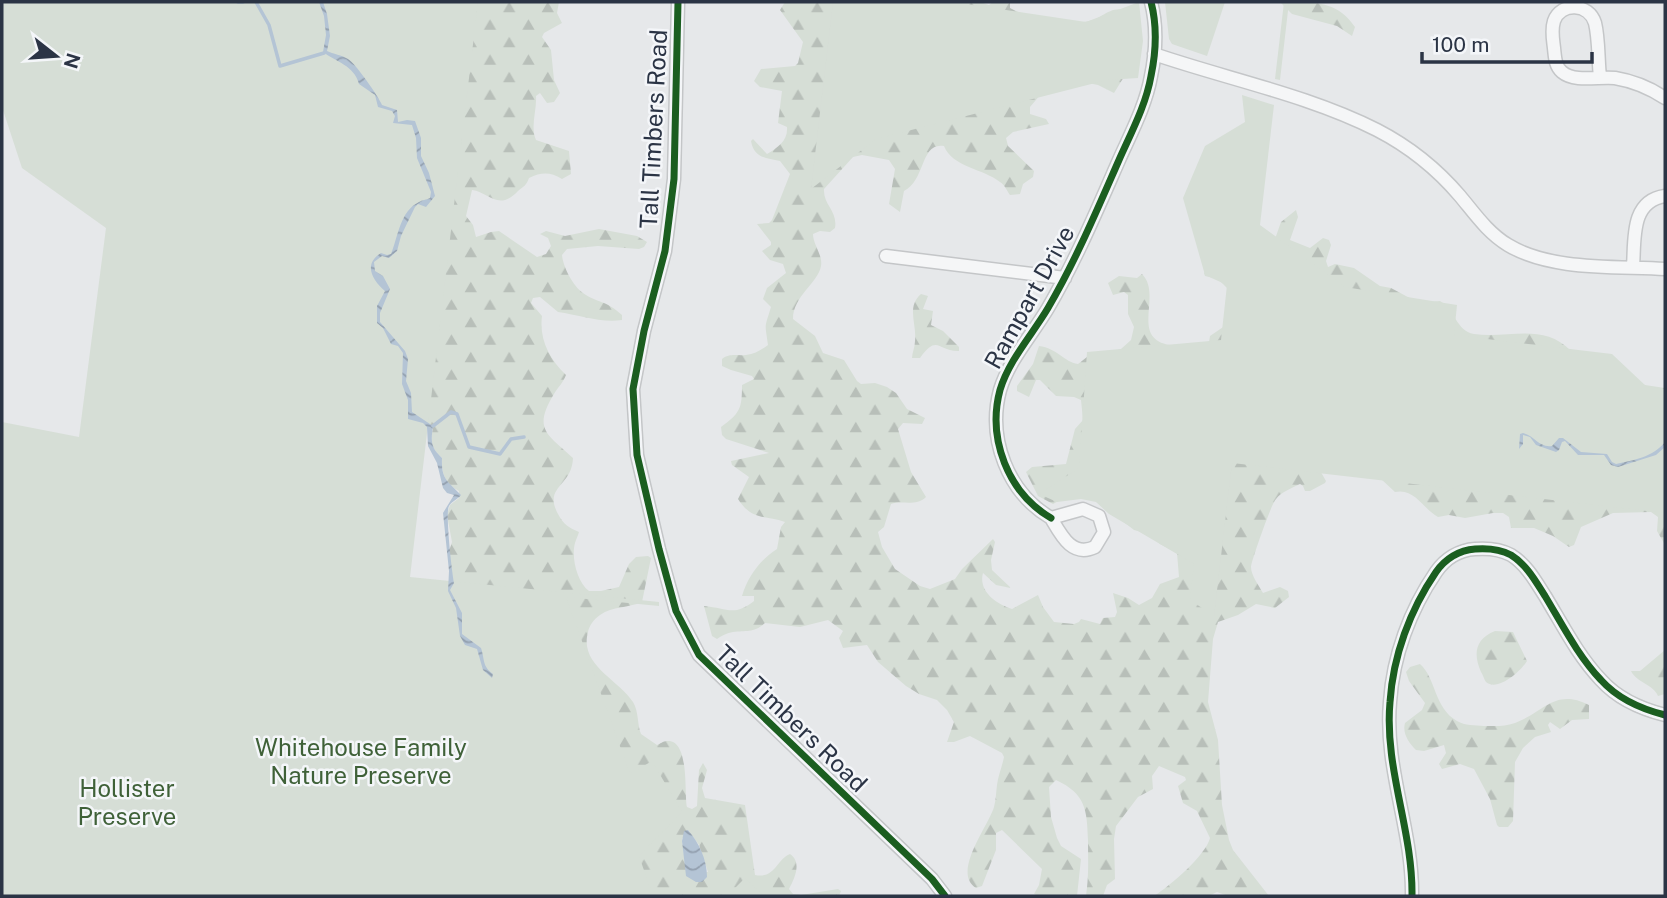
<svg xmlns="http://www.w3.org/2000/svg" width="1667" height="898" font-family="'Public Sans',sans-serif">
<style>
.forest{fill:url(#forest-firs);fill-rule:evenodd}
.green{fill:#d6ded6}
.water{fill:url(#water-waves)}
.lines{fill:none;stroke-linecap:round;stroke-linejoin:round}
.stream{stroke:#b4c4d5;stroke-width:3.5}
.minor-casing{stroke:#c4c6c8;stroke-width:15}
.minor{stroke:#f5f6f7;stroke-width:12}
.cycleway-casing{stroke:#f4f6f9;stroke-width:11}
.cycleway{stroke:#1b5e20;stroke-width:7}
.labels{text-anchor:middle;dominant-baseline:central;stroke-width:5;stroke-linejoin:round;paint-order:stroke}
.street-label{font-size:24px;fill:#2b3445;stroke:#f4f6f9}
.park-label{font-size:24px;fill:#3f6138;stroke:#f4f6f9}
</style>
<defs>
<pattern id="forest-firs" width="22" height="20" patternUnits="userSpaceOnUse" patternTransform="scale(1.75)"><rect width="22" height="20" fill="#d6ded6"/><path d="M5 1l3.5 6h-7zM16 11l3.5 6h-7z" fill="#b8bfb9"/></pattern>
<pattern id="water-waves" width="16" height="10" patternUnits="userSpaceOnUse" patternTransform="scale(1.75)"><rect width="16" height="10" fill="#b4c4d5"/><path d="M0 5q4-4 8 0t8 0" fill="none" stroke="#93a0af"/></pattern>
</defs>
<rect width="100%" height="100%" fill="#e6e8ea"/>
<!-- forest -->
<path class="forest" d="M323,2H559L557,13L562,23L544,33L542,37L551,50L554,80L560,93L554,102L547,103L540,93L536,96C537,110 530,127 536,140L569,151L571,174L562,179C550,172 542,172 529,178C526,186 524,186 518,191C498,212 489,192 472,190L466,216L473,225L476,237L491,232L499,231L537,257L546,254L551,246L548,238L540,234L546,231L565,236L599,229L637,236L647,242L644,247L639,249L598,246L567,249L562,255C563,267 573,286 583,293C597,303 606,300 622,315V320C600,323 579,315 558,312L540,297L533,298L531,303L542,316C539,339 549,359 566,375C563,383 558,387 554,394C532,430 548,434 573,458C572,487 543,486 558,514C564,525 568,527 579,532C578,536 576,539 575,543C571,557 577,582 589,591H601L619,587L629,564L636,557L648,556L651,558L642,602C628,608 613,606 600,615C594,619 589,626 588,632C579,665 618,679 633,702C639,712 637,724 641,734L657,745C660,744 663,741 667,741C690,739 684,794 687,807L692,809L697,806L699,770L703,763L707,770L702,788L705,798L745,805L755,875C775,879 776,860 790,854C802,862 795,878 789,889L793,894L801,895L838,889L841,891L839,896H629L455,597L449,551L452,542L447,515L450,505L459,498V491C445,484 441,473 442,458C431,448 430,442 433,428L418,418ZM688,830L699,845L708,872L686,870L682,839Z
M785,2H980L989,5L993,2H1010V8C1030,19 1058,23 1082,22C1106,21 1108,0 1136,14L1127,72L1114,93L1098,85L1083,82L1041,94L1030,107V114L1046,119L1049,124L1013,132L1006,138L1008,146L1034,171L1033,177L1023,184L1020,194L1010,195C1007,191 1005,185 1000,182C984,169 952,167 944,146C920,142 926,180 904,191L900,212L889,204L895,169L889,160L862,155L853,157L824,189C823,205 838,211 835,228L830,232L820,231L813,234C813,245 823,255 821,266C818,283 793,296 793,319L815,336L823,353L844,360L857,381L861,384L875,383L887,387L896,393L907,409L925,418L922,424L903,423L898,429L911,472L926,497C916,507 902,500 891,504L884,527L878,532L882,547L895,569L920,586L930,589L955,579L962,569L993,539L995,542L991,560L992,570L1011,588L996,585L983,573C978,591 996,604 1012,609L1038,595L1043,607L1054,622L1074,624L1079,622L1081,619L1100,624L1103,618L1115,617L1117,612L1113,593L1128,598L1139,605L1152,598L1160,584L1179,577L1177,553L1160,544L1149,534L1134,530L1098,502L1077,491L1053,504L1038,496L1026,472L1032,467L1066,464L1075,429L1083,420L1081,400L1074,397L1056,396L1040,380H1036L1029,397L1017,391V386L1033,364L1039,346C1057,348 1064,362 1078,364L1087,357L1106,354L1121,349L1131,340L1134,327L1128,314V295L1124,292L1113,295L1108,283L1119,276L1137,278L1142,274C1163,295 1129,338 1170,345C1182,348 1197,343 1209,342L1210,336L1229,323L1232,293L1218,279L1205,276L1204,273L1252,223L1275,239L1281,222L1296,210L1298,217L1290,240L1310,248L1323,238L1329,240L1331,245L1326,261L1328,267L1335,264L1354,268L1380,286L1391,288L1419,303L1440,301C1455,309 1456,331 1474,334C1509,339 1543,322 1571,351L1645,385L1665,388V545L1657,531L1658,517L1651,512L1613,513L1581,527L1574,545L1569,547L1553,536L1534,528H1511L1509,517L1503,513H1493L1465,518L1449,515L1438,517C1422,508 1415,488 1395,492L1381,479L1318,467L1326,481L1325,483L1310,491H1305L1303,486L1300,484C1292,488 1281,492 1276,499C1272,502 1251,562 1251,567C1251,575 1259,586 1263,593L1280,587L1288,591L1289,597L1275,608L1256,604L1238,615L1218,622L1213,639L1208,702L1218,740L1222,805L1229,840L1233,850L1269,896H1228L1217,892L1209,896H1154C1170,886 1206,855 1210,838L1197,811L1183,803L1178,786L1186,780L1185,777L1159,766L1152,776L1153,789L1138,797L1116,826L1114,839L1115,879L1107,885L1103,896H1086C1089,874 1088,861 1088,840C1087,810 1086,794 1056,780L1049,787L1051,817L1057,838L1061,846L1081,859L1077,896H1039L1034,894L1039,885L1042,869L1002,830L996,833V850L982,886L976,888C951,873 989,825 994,807C996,800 996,792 997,785C998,776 1002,767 1004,757L1002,753L970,736L954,742H947L954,722L947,710L937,700L919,694L906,686L878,662L867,645L843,648L839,638L843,631L828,620L800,627L765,623C754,633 746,630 733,632C727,633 721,636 717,639L712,636L704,606C727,608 734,617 754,601V596H742C748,576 760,560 777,549L781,527L785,522C765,515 752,521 738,499L749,477L732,465L731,461L769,453L726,439L722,435L721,427C740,413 742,409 742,385L754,379L752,376L731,370L722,366V359C730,353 736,356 746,355C755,354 761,350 768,345C765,322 764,330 771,307L763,299L767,288L786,273L783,264L770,260L762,251L771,245V242L757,224L769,223L772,220L790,174L780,161C766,158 754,158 751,141L753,139L767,154C778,147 788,141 787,127L778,123L782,91L760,87L754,81L761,69L795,66L798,63L803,42L780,10Z
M1280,2C1313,2 1337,0 1355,27L1352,36L1337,26L1292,14Z
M921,294L928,296L923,309L933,311L931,325L943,331L959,347V351C938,352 938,333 920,358H912C912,353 915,347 915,341C917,324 906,307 921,294Z
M1495,631L1513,632L1527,661C1521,671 1498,692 1486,682C1485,681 1482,673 1481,672C1473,654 1475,639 1495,631Z
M1665,650V694L1658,696C1653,684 1637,683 1631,671H1640Z
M1420,664C1436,678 1434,708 1457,721C1465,726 1475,725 1484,726C1495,726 1504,727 1515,723C1545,712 1554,688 1589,705V719L1572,720L1560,729L1550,722L1548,725L1551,732L1535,737L1523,748L1515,762L1513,821L1508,827H1499L1497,825L1490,799L1474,769L1460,764L1442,769L1439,764L1446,753L1444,745L1424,751L1416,750C1409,743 1402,733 1405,723L1422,710L1425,703L1409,681L1406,672L1410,667Z"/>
<!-- green -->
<path class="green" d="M2,2H478L410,577L659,602V606L566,597L630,774L652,761L682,812L639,856L653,896H2V422L79,437L106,228L22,168L2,107Z
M833,2H952L1086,22L1139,2L1143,41L1138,78L1107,80L876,139L811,189Z
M1165,2H1225L1207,56L1172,44L1169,39Z
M1284,2H1289L1280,80L1275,79Z
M1242,95L1274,105L1260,225L1345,287L1457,305L1454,335L1612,354L1647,387L1665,389V513L1232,463L1214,616L1190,600L1194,564L1109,514L1096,502L1081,499L1057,502L1039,494L1079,468L1087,352L1221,340L1227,285L1205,275L1183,198L1205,146L1245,122Z
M745,878L764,896H727Z"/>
<!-- water -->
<path class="water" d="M319,2H323L327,14L330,36L327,51C333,54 342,55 348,59C356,64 378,96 382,105L397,110L398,122L407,120L415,121L421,138V156L429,173L435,196L426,207L418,204L415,207L401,236L397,251L389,258L382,256L374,262L375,271L383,276L390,289L380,313V322L405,351L408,359L406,381L411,393L412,412L433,426C431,441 430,447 442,458C441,480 448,481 461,495C458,499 452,501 449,506C445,513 452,572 454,583L450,590L462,613V634L481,648C485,660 482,666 493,674L492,678L483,670L477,649L465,645L460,636L456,608L448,591L449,571L443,513L454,495L447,493L443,488L437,463L428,446L427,427L423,423L408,419V400L402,384L403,353L398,346L391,344L383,328L377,323V306L385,291C372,280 363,264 381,253L387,255L391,254C398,237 400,211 419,202C422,200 426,200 430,198L431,192L417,158L416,138L412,125L393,123L395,116L392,111L378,107L375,95L359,84C354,65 336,62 323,52L326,35L324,16Z
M1523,433C1535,436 1539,448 1552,446L1559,438H1563L1581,452L1607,454L1612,462L1616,464C1634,460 1653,457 1665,442V447L1656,455L1618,467L1611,465L1604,455H1578L1565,441L1562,442L1559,450L1556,452L1536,445L1530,437L1523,435V444L1519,449L1520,434Z
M688,830C699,843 707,859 707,877L702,882H696L686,876L682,841L684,831Z"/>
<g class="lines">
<!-- stream -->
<path class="stream" d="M238,2H243
M256,2L269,25L280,66L324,53
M433,426L451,412L457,414L469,447L500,454L511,439L524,437"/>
<!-- minor casing -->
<g class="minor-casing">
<path id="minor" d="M678,2L674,179L665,251L644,331L633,389L637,455L659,549L676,611L699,655L932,879L945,896
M1154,54C1227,79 1308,95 1377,130C1408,146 1437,169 1460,196C1475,214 1488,233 1508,245C1551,271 1616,266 1665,269
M1600,77C1598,60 1599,39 1595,23C1589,3 1561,2 1554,21C1551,30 1553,39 1554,48C1555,57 1555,66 1562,72C1575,83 1600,76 1615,78C1633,81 1650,88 1665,98
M886,256L1065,278
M1633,267C1635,240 1630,201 1665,196
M1083,509L1099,516L1104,532L1095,547C1072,558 1061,535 1051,518Z
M1051,518C1008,493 987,439 1000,390C1009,360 1032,335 1048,308C1076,260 1097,210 1119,160C1131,133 1146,105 1151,76C1156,52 1157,25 1151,2
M1412,896C1413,830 1384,768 1390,702C1393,656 1410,610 1436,572C1445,559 1459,550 1475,549C1488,548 1500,549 1511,555C1527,565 1536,582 1545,596C1562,624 1578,656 1601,680C1618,699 1641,709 1665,715"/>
</g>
<!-- minor -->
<use href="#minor" class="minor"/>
<!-- cycleway casing -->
<g class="cycleway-casing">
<path id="cycleway" d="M678,2L674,179L665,251L644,331L633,389L637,455L659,549L676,611L699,655L932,879L945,896
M1051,518C1008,493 987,439 1000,390C1009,360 1032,335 1048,308C1076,260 1097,210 1119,160C1131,133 1146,105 1151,76C1156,52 1157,25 1151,2
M1412,896C1413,830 1384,768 1390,702C1393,656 1410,610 1436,572C1445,559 1459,550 1475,549C1488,548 1500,549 1511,555C1527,565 1536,582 1545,596C1562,624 1578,656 1601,680C1618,699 1641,709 1665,715"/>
</g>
<!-- cycleway -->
<use href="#cycleway" class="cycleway"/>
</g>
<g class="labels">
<!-- street labels -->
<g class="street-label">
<text transform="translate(653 129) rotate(-87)">Tall Timbers Road</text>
<text transform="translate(1029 297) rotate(-61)">Rampart Drive</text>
<text transform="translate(792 718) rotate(44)">Tall Timbers Road</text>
</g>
<!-- park labels -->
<g class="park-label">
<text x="361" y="747">Whitehouse Family<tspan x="361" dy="28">Nature Preserve</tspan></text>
<text x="127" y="788">Hollister<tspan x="127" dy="28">Preserve</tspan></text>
</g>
</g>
<!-- border -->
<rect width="1667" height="898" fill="none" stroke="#2b3445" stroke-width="7"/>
<!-- north arrow -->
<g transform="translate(56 56) rotate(107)" stroke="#f4f6f9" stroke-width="5" paint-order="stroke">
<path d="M0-5L12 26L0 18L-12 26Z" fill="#2b3445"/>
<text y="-10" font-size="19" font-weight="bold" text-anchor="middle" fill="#2b3445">N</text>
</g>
<!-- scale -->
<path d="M1422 52v10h170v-10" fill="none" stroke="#2b3445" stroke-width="3.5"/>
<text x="1432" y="52" font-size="21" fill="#2b3445" stroke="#f4f6f9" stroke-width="5" paint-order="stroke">100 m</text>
</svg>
